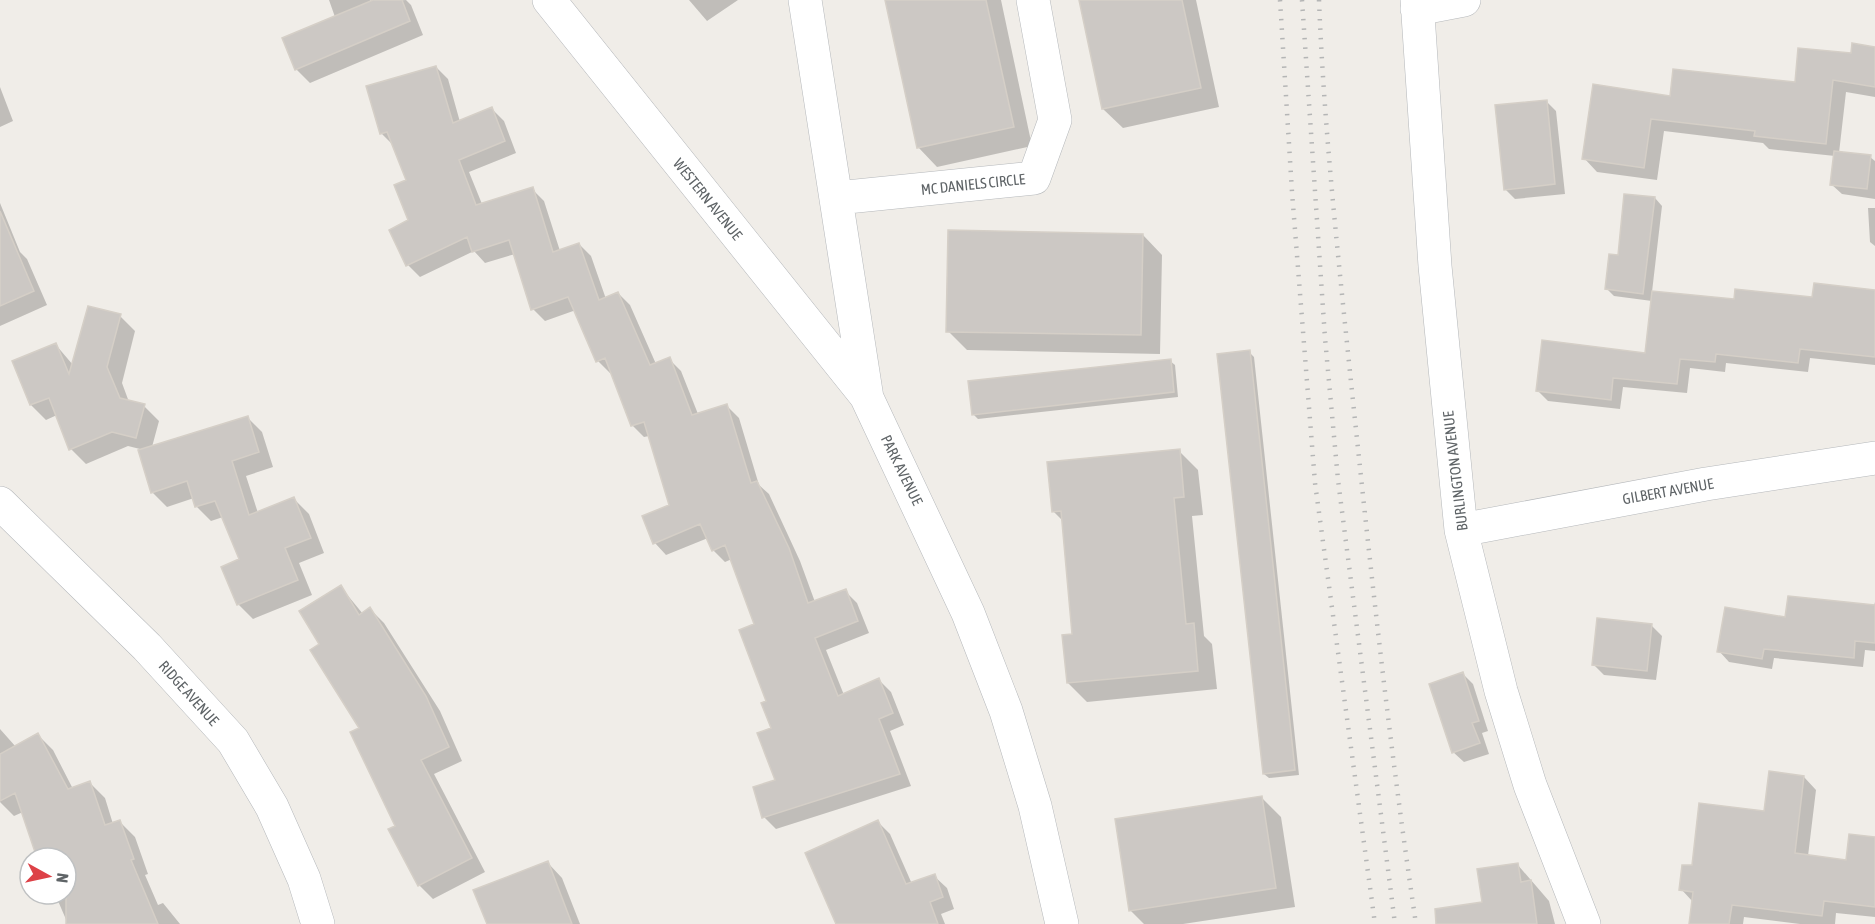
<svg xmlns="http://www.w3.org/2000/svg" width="1875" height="924" font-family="'Asap Condensed',sans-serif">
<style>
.shadow{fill:#0003}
.building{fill:#ccc8c4;stroke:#d5cfc7;stroke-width:1.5}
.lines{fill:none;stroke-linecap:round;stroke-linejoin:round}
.street-casing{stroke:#b5b8bb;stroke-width:34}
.street{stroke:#fff;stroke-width:33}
.rail{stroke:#b4b5b5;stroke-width:4.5;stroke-dasharray:1.5 8;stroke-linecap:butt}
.labels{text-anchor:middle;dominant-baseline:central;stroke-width:4.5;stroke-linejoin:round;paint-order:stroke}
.street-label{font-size:15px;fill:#5f6467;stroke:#fff}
</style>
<rect width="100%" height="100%" fill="#f0ede8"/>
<!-- shadow -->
<path class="shadow" d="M329,0H370L371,2L406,0L411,5L423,35L310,83L296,69L335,17Z
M689,0H738L707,21Z
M886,0H1001L1032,146L937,167L918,147Z
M1080,0H1196L1219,107L1123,128L1103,109Z
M1875,48V97L1846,92L1839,153L1870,157L1875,161V199L1842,194L1831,184L1835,156L1769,149L1763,143L1664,131L1657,180L1597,172L1584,158L1671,98L1796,84L1852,55Z
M436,67L448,79L460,122L492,109L504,121L516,153L469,172L482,204L532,189L544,201L560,251L579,244L591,256L606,299L618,293L630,305L656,364L669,359L681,371L698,414L727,406L739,418L759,485L769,494L800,561L815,602L845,591L857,603L869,633L826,650L844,695L879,680L891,692L904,725L890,731L911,786L776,829L764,817L777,781L773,729L756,625L732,559L725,562L713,550L708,538L666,555L655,543L644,517L670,506L649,436L644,437L632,425L612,372L610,373L598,361L576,310L545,321L533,309L515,254L485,263L474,251L420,277L408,265L391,230L410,221L408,181L394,146L382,134L368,87Z
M0,87L13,121L0,127Z
M1546,101L1556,111L1565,194L1515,199L1505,189Z
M1655,198L1662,206L1652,292L1735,301L1813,299L1875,291V365L1810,358L1808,372L1726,363L1725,372L1690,368L1687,393L1623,387L1620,409L1548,401L1538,391L1647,354L1652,301L1614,296L1607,289L1619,257Z
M0,203L20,252L27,259L47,305L0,326Z
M1868,208H1875V246L1870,242Z
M1143,235L1162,255L1160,354L967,350L948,331Z
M120,316L135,331L122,383L129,402L144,406L159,421L152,447L247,417L262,432L273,467L246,476L258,513L294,499L309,514L324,553L299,563L312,595L253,619L238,604L241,560L223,517L211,521L196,506L194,498L167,507L152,492L144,450L128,446L86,464L71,449L57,415L46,420L31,405L14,362L56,345L73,365Z
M1249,352L1254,357L1299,775L1269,778L1264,774Z
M1170,361L1175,365L1178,397L978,419L973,414Z
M1179,451L1198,470L1203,515L1192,516L1204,636L1212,644L1217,689L1087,702L1068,683L1074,636L1063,521L1053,511Z
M340,586L363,614L370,609L384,623L440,711L462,761L434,774L485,872L433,899L419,885L361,729L321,644Z
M1875,602V651L1865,650L1863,667L1774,658L1772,669L1729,662L1719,651L1874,606Z
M1652,626L1662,636L1656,680L1604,675L1594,665Z
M1463,674L1473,684L1488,731L1482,733L1489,754L1464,762L1453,752Z
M0,729L16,747L38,735L53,750L73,789L90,783L105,798L113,824L120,822L135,837L148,874L145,875L158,905L163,903L180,924H68L55,894H66V858H39L23,812L14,816L0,802Z
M1804,777L1816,790L1808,856L1847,861L1875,838V917L1836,913L1835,924H1800L1744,917L1743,924H1691L1693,902L1681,889L1693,867L1766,813Z
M1261,797L1281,817L1295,907L1183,924H1144L1130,910Z
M878,822L890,834L912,884L934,876L947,888L954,909L941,914L945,924H838Z
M548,863L562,878L580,924H488Z
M1517,864L1549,901L1555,924H1474L1484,903Z"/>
<!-- building -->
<path class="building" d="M373,0H402L410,21L295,70L282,38Z
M885,0H986L1014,127L917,148Z
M1079,0H1182L1201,88L1102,109Z
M1852,43L1875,47V87L1833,80L1826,144L1754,136L1755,131L1651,119L1644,168L1582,159L1593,84L1670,96L1673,69L1795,82L1798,48L1851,53Z
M436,66L453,123L492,107L505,141L459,160L476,205L533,187L553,252L579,243L599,300L618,292L650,365L670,357L692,415L727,404L751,483L757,481L789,548L808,603L846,589L858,621L815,638L838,696L879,678L893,713L879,719L900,774L762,818L753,787L775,780L757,733L771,728L761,703L766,701L739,630L754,624L725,545L712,551L700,524L653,544L642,516L669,505L644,422L631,426L605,358L596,362L568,297L531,310L509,240L472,252L467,237L406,266L389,230L408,220L394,185L406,180L387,132L380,134L366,86Z
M1547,100L1555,184L1504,190L1495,105Z
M1834,151L1871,155L1867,189L1830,185Z
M1624,194L1655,197L1643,294L1605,289L1609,254L1618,255Z
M0,211L34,291L0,306Z
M948,230L1143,234L1141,335L946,332Z
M1814,283L1875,290V357L1800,349L1798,363L1716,354L1715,362L1680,359L1677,384L1613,378L1611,400L1536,391L1542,340L1645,353L1652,291L1734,299L1735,289L1812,297Z
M88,306L121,314L107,367L120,398L145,404L136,438L112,432L69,450L49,398L30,405L12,361L56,343L69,374Z
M1250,350L1295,770L1263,774L1217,354Z
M1171,359L1174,392L972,415L968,381Z
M248,416L259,452L232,461L249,515L294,497L311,538L285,548L298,580L237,605L221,567L239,559L215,501L195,507L187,481L151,493L138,450Z
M1180,449L1184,497L1174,498L1186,624L1194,623L1198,671L1067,683L1062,635L1072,634L1061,511L1052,512L1047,462Z
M341,585L359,615L370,607L426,696L449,747L421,760L472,858L418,886L388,829L395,826L350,732L359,728L310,650L319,644L299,611Z
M1788,596L1875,605V643L1855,641L1854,658L1764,649L1762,659L1717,652L1725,607L1785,617Z
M1597,618L1652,624L1647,671L1592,665Z
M1463,672L1479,721L1472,723L1480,743L1452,753L1429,684Z
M38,733L68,789L90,781L105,825L120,820L134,859L131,860L158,924H66V858H37L15,793L0,801V754Z
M1769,771L1804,776L1795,853L1846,860L1849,834L1875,837V907L1824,901L1822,916L1732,905L1729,924H1689L1693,892L1679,890L1682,865H1692L1699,803L1764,811Z
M1262,796L1276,888L1129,911L1115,819Z
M878,820L906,884L935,874L943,897L930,902L938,924H836L805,853Z
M548,861L572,924H487L473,890Z
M1518,863L1521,882L1531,880L1537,924H1436L1435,909L1482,902L1477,869Z"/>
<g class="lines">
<!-- street casing -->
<g class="street-casing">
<path id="street" d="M549,0L866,396
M805,0L867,398L968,613L1006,711L1035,806L1062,924
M1417,0L1435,266L1461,530L1501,691L1530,785L1584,924
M1417,9L1464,0
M837,198L1034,178L1055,120L1033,0
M0,503L147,647L233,741L272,807L304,879L318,924
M1461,530L1706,484L1875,458"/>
</g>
<!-- street -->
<use href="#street" class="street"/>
<!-- rail -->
<path class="rail" d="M1280,0L1292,192L1315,483L1375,924
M1302,0L1325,338L1338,480L1395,924
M1319,0C1324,128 1338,255 1351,382C1370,563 1389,744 1416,924"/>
</g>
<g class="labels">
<!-- street labels -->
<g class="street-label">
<text transform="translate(973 184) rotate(-6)">MC DANIELS CIRCLE</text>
<text transform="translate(708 199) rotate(51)">WESTERN AVENUE</text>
<text transform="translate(902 470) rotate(64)">PARK AVENUE</text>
<text transform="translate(1455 471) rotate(-97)">BURLINGTON AVENUE</text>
<text transform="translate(1668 491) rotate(-10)">GILBERT AVENUE</text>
<text transform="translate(189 693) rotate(48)">RIDGE AVENUE</text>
</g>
</g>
<!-- north arrow -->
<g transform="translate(48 876) rotate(98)"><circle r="28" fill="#ffffff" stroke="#bfc1c2" stroke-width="1.5"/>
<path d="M0-4.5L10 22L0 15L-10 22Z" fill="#dd4147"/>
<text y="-9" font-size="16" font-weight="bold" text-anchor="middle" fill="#5f6467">N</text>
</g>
</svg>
